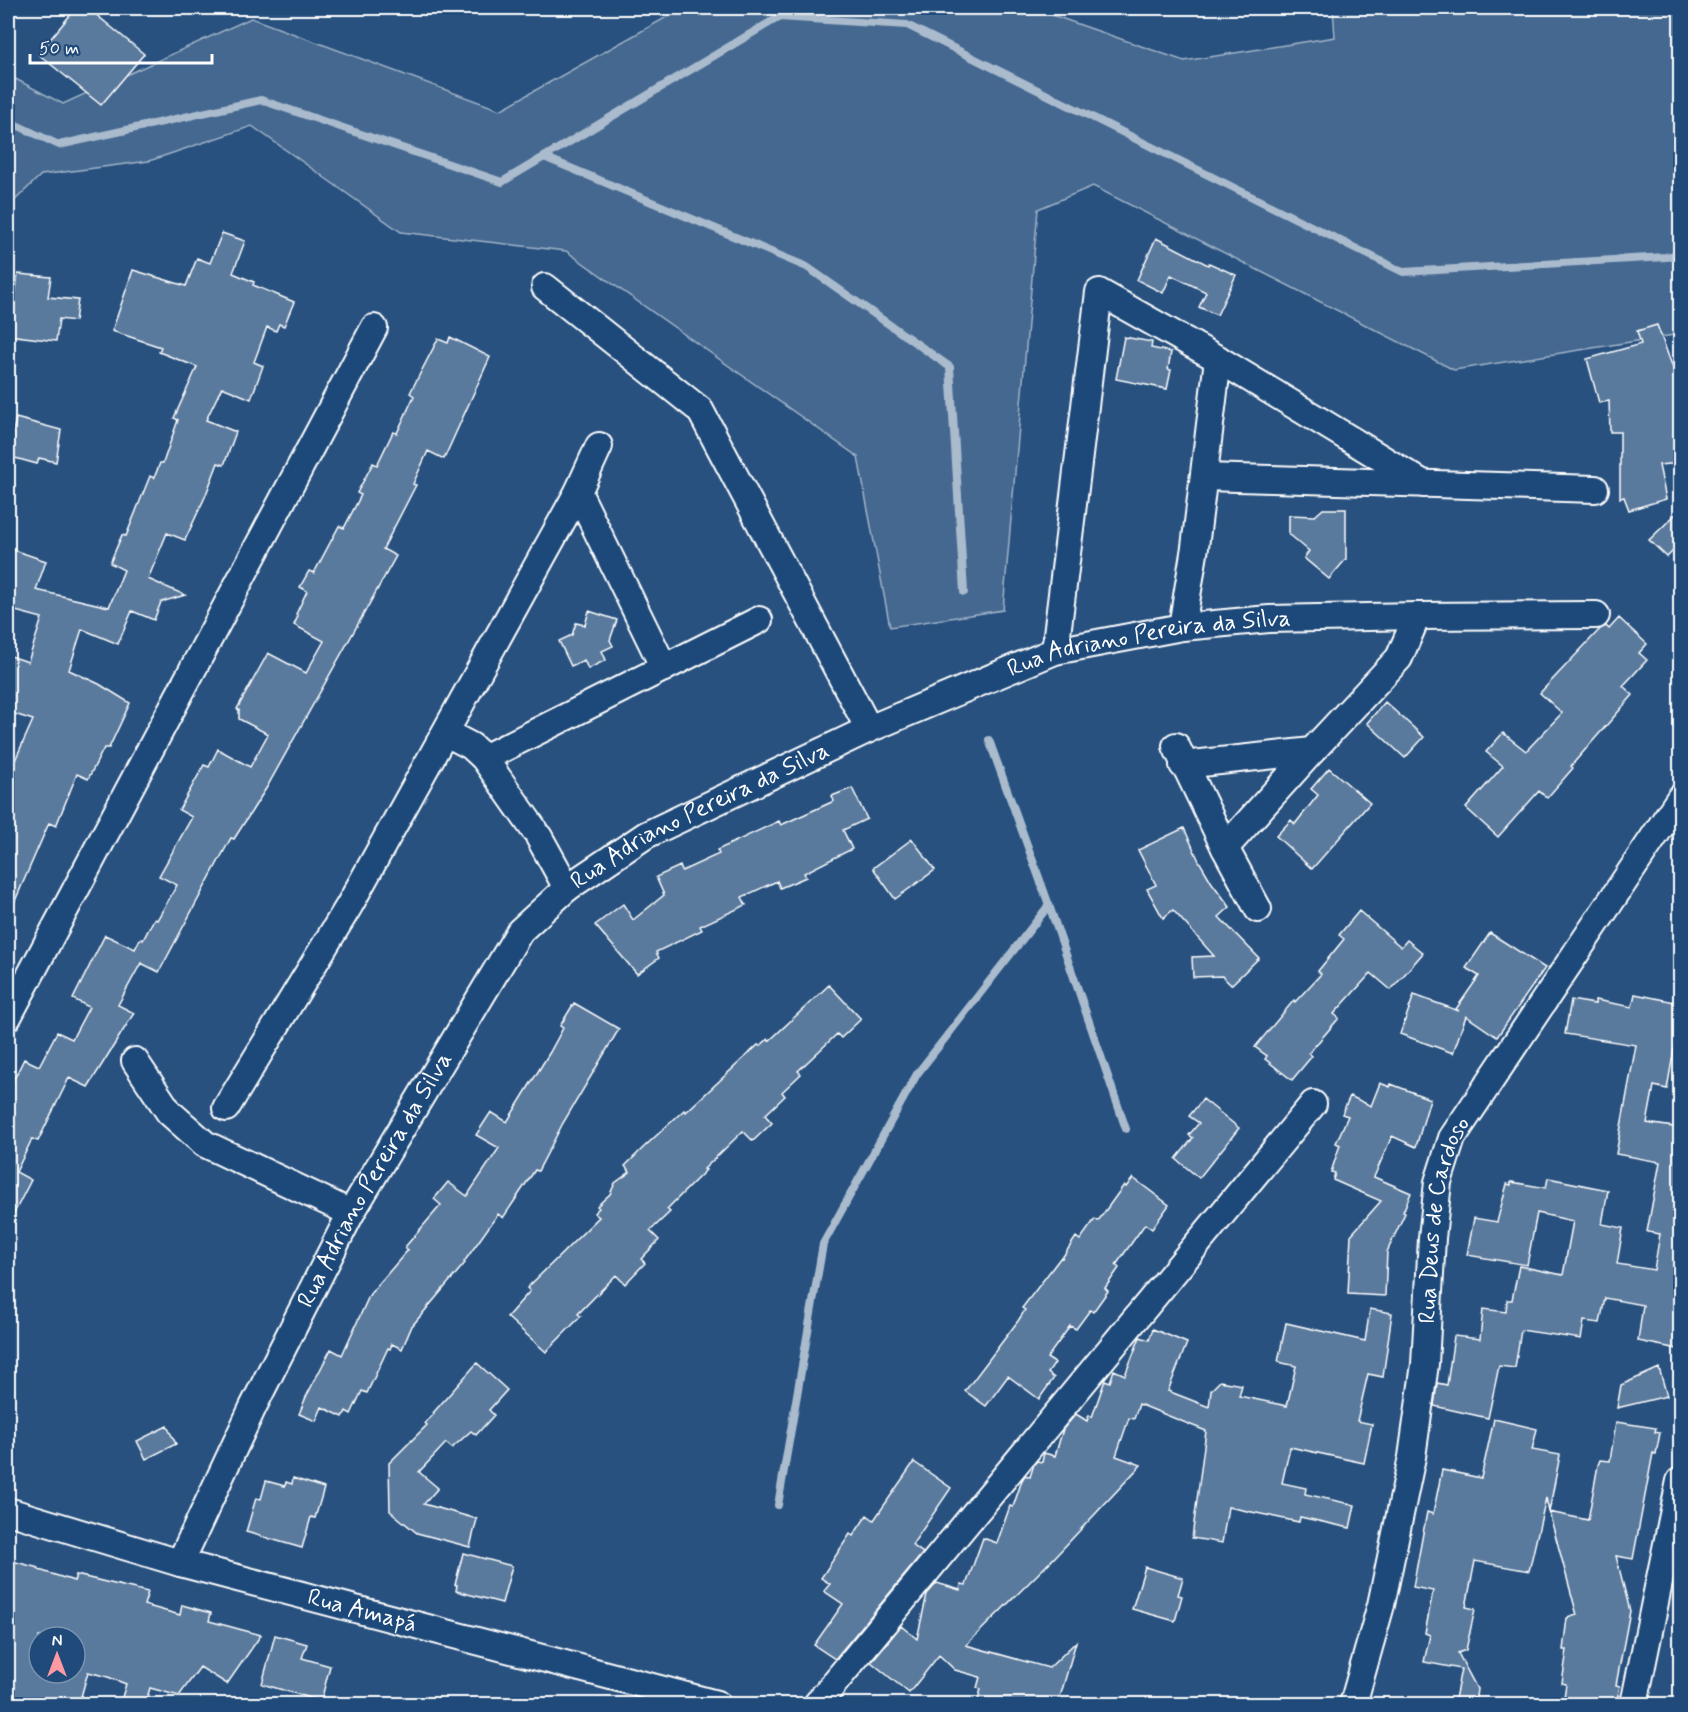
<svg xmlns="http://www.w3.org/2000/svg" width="1688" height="1712" font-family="Mynerve,sans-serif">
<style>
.green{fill:#446890;stroke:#a2b4c8;stroke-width:1.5}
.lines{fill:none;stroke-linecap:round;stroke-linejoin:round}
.stream{stroke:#aabbcd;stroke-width:8}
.building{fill:#5a7a9d;stroke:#fff;stroke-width:1.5;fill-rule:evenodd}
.minor-casing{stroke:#fff;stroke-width:30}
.minor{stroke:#1f4a7a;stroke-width:26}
.labels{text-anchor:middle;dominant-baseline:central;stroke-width:4.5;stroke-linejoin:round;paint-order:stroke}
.street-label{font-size:24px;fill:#fff;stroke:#1f4a7a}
</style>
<rect width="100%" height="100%" fill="#28517f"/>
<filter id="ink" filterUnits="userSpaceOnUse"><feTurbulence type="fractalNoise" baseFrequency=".0167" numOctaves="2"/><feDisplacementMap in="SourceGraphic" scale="12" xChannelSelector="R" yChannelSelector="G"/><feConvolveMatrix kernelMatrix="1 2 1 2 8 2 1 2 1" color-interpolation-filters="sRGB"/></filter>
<g filter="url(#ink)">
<!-- green -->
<path class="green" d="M683,8H1032L1184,61L1335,37L1333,8H1680V334L1454,370L1093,186L1038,209L1003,610L890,627L858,457L566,251L401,232L252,126L149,161L41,175L8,207V75L63,104L251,18L500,110Z"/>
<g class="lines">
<!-- stream -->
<path class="stream" d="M8,121L59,145L261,100L502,182L779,17L907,25L1403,272L1666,257L1680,254
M544,157L807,267L950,367L964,592
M989,740L1049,905L1126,1129
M778,1505L823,1244L917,1074L1049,905"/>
</g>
<!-- building -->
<path class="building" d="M76,8H88L144,54L101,105L38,54Z
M222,233L245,241L233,273L254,282L253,285L294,302L284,326L279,324L276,331L267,327L254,362L263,366L251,399L222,387L206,420L236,432L224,465L218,463L205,497L185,540L167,533L148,579L185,595L161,602L154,620L132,611L118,644L82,629L69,670L99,684L130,703L109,748H104L88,779L77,774L56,826L49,823L8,917V776L33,720L8,712V655L28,662L42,618L8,609V548L46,561L36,590L109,607L124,570L110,563L122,535L126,536L150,476L154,478L160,463H163L178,420L174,418L197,367L159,352L161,347L112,331L133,270L186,286L197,258L210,263Z
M1156,238L1208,265L1209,263L1236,275L1217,315L1199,307L1206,292L1171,275L1163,293L1137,280Z
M18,274L51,277L48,297L78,300L75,321L59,319L56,341L8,335V316H12Z
M1657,325L1673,368L1677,367L1680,379V463L1659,465L1666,499L1629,510L1624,497L1620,498V432H1610L1609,401L1599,403L1587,359L1641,344L1637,331Z
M450,337L490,357L444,459L428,451L413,484L416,485L383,549L396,556L267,787L234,839L231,838L159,972L141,963L118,1005L134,1013L88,1087L69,1078L38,1141L32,1139L16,1172L31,1180L8,1225V1091L24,1059L39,1066L57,1032L72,1039L89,1007L73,999L105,935L135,949L140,939L143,940L154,919L157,920L177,885L159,876L192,817L179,810L204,765L209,767L218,749L250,767L268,734L239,719V710L237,709L268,653L306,673L324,641L294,625L298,616L296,614L307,591L300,587L309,571L314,573L339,526L344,528L361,495L357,493L373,463L377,465L393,432L397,433L414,396L410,393L438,339L448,343Z
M1124,337L1152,342L1151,348L1171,352L1168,369L1171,370L1167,389L1116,379Z
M16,418L61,430L56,462L39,458L37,464L8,456Z
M1323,509H1346V559L1329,579L1304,558L1309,551L1289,534V515L1315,516Z
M1680,510V544L1667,557L1649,540Z
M589,611L617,620L610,640L613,646L602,651L606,660L588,669L584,660L571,666L559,641L572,635L576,623L585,625Z
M1619,618L1647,644L1639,653L1647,660L1623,686L1633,695L1571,766L1573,768L1547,798L1539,791L1498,837L1466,808L1503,766L1486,752L1503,733L1526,751L1562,713L1540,693L1600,629L1606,626L1609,629Z
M1385,702L1424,737L1405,758L1367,723Z
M1329,768L1370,803L1312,869L1276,836L1291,820L1295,824L1318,795L1311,789Z
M852,788L867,819L843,830L852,849L804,873L806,877L780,888L777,881L742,897L746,905L700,926L702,930L656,952L659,958L637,974L595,925L623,904L633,920L664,895L656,877L680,866L682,871L719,854L717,850L779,821L781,825L834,801L832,796Z
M1184,828L1199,861L1212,883L1230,907L1219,917L1259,958L1231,985L1222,976L1193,977L1192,957L1214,956L1173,910L1163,918L1147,889L1156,885L1138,850Z
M912,839L935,870L895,899L873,868Z
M1359,911L1401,947L1407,940L1423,953L1391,990L1371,973L1334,1014L1339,1018L1309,1053L1312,1056L1292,1080L1265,1059L1267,1056L1255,1047L1294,1000L1295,1002L1321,974L1318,971L1344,939L1339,935Z
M1490,933L1545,968L1497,1037L1466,1016L1453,1053L1400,1034L1414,995L1459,1011L1456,1009L1479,976L1466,968Z
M829,985L861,1019L841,1038L837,1034L798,1071L801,1074L782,1092L785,1096L765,1115L772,1123L753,1141L743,1131L704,1169L706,1170L667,1209L670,1212L650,1231L659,1240L641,1259L645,1263L625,1284L616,1275L578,1314L581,1316L546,1352L507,1317L530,1291L527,1288L599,1217L594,1213L599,1208L597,1206L610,1194L615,1183L630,1172L625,1166L643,1148L684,1110L686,1112L758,1045L760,1046L768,1039L769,1041Z
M1635,994L1680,1003V1051L1674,1049L1667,1089L1654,1086L1647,1123L1680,1128V1337L1678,1349L1638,1341L1643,1305L1605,1298L1600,1323L1584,1321L1581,1339L1521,1330L1515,1368L1499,1366L1488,1418L1434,1406L1437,1383L1447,1385L1454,1336L1480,1339L1483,1309L1506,1312L1507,1300H1512L1519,1266L1563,1275L1573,1221L1537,1213L1527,1265L1467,1255L1474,1218L1497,1222L1507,1184L1511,1185V1182L1546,1188L1548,1178L1608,1190L1602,1224L1623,1228L1617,1264L1654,1270L1660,1234L1647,1232L1660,1162L1616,1154L1636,1045L1565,1034L1571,1000L1595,1004V1000L1632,1007Z
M574,1003L619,1029L563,1123L538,1171L535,1170L503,1218L498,1214L464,1262L465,1263L412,1326L402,1349L392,1344L390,1349L388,1348L367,1393L362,1391L351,1414L346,1411L343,1417L322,1407L316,1421L299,1414L306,1397L331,1349L342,1355L370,1294L408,1250L405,1247L441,1205L434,1199L448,1182L467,1196L499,1148L476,1135L491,1112L507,1122L550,1052L563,1028L560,1026Z
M1380,1083L1390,1087L1391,1084L1430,1099L1416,1147L1392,1136L1374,1177L1411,1193L1403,1212L1405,1213L1387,1252L1385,1296L1348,1294L1351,1235L1381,1201L1333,1180L1335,1173L1331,1172L1340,1145L1336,1143L1348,1116L1342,1114L1350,1096L1371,1106Z
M1203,1099L1239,1128L1199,1178L1176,1159L1193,1138L1189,1135L1199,1123L1189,1116Z
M1133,1178L1169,1205L1152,1229L1145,1224L1116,1265L1119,1268L1105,1288L1108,1291L1093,1312L1090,1310L1076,1329L1070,1326L1047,1358L1055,1363L1048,1373L1054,1378L1039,1399L1008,1376L986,1406L965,1391L1018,1321L1025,1310L1022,1308L1061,1257L1062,1258L1076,1237L1080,1240L1095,1219L1098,1221L1124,1185L1126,1187Z
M1370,1309L1392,1313L1383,1377L1368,1374L1357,1421L1372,1424L1364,1463L1290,1447L1282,1483L1306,1488L1305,1494L1355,1505L1350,1528L1300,1517L1299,1522L1228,1507L1222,1543L1192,1538L1206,1431L1139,1404L1134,1419L1129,1418L1116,1456L1141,1465L1054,1558L966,1645L1049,1668L1076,1642L1058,1704H993L978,1700L981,1689L977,1688L980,1677L955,1670L939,1655L909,1693L871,1662L901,1626L917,1639L927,1594L937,1583L960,1590L961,1584L966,1585L983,1538L997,1543L1010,1506L1013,1507L1022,1480L1025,1475L1030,1477L1034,1464L1037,1461L1042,1462L1044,1453L1055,1456L1063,1429L1076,1414L1087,1421L1089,1415L1092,1417L1105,1380L1110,1382L1114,1370L1125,1375L1140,1337L1149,1340L1153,1329L1187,1343L1168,1391L1209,1407L1211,1390L1220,1381L1242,1385L1239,1396L1287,1406L1296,1366L1278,1362L1286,1323L1365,1341Z
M477,1363L507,1390L489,1410L494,1415L476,1435L471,1431L452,1448L446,1443L419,1472L438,1488L424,1504L477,1519L470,1547L417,1533L390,1511L389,1463L427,1425L425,1423L434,1414L433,1413Z
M1659,1368L1667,1396L1617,1408L1621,1385Z
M1494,1419L1537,1429L1532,1450L1560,1455L1549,1512L1546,1498L1529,1571L1475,1561L1466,1607L1475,1609L1466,1650L1458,1653L1477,1689L1476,1697L1462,1704H1454L1461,1669L1424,1662L1430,1635L1425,1633L1433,1591L1413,1587L1427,1512L1433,1514L1442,1470L1481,1478Z
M1616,1422L1656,1428L1655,1432L1660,1433L1656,1454L1653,1453L1633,1559L1616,1556L1630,1611L1616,1685L1620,1686L1616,1704H1563L1566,1684L1562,1683L1567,1650H1563L1567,1618L1577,1615L1549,1512L1588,1520L1598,1465L1600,1460L1610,1461Z
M167,1426L176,1444L146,1459L137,1441Z
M914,1462L951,1488L912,1545L923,1553L835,1659L814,1645L843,1604L824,1591L830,1584L821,1578L850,1534L853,1536L867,1515L874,1520Z
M293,1478L324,1488L315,1518L311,1517L302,1548L246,1532L256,1498L261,1499L266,1481L285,1486L286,1482L292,1484Z
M463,1553L512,1566L502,1603L456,1591L457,1585H455Z
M8,1560L39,1568V1570L74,1581L76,1575L148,1592L144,1605L180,1615L182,1605L211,1613L209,1621L261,1635L227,1684L200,1667L179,1696L150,1688L145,1704H120L126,1684L108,1677L88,1672L79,1704H8V1628L12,1609L8,1608ZM39,1637H75V1673H39Z
M1145,1567L1183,1578L1178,1595L1182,1596L1175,1621L1132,1609Z
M275,1635L307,1644L302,1658L330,1666L321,1701L262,1684Z"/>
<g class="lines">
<!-- minor casing -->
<g class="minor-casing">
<g id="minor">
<path d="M545,287L700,410L869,729"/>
<path d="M1204,477L1595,489"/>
<path d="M578,492L664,668"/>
<path d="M1182,627L1195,547L1218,359"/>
<path d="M1055,651L1099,292L1218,359L1424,484"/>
<path d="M446,733L471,746L484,758L533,828"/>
<path d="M1176,746L1225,848L1258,909"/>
<path d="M484,758L759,620"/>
<path d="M1183,765L1312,751"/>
<path d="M539,837L567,888"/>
<path d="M1225,848L1312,751L1399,658L1417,616"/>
<path d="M8,1017L374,328"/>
<path d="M135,1061L169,1112L205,1144L351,1213"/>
<path d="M226,1108L349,906L578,492L599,446"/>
<path id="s1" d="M8,1511L180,1563L717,1704"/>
<path id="s2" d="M180,1563L253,1407L351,1213L520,931L567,888L646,835L869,729L1055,651L1182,627L1269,619L1417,616L1596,615"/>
<path d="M817,1704L1313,1104"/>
<path id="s3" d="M1353,1704L1381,1605L1412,1457L1425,1364L1432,1238L1438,1182L1452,1138L1680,798"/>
<path d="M1634,1704L1680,1481"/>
</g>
</g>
<!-- minor -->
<use href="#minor" class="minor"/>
</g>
</g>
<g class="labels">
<!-- street labels -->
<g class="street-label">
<text stroke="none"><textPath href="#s2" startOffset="1420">Rua Adriano Pereira da Silva</textPath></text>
<text stroke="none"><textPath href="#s2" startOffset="934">Rua Adriano Pereira da Silva</textPath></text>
<text stroke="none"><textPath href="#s2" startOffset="430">Rua Adriano Pereira da Silva</textPath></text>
<text stroke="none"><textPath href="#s3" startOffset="494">Rua Deus de Cardoso</textPath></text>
<text stroke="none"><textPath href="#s1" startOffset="368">Rua Amapá</textPath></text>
</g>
</g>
<!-- margin -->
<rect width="1688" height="1712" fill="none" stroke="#1f4a7a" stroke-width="30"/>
<rect x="15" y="15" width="1658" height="1682" fill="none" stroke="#fff" stroke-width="2" filter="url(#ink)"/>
<!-- north arrow -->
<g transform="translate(57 1655)"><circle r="28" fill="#1f4a7a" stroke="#7992af" stroke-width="1.5"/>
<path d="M0-4.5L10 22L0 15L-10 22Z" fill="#ff9aa2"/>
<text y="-9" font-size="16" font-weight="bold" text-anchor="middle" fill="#ffffff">N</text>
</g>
<!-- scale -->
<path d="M30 54v9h182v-9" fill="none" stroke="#ffffff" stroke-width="3"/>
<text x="39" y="54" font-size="18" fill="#ffffff" stroke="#1f4a7a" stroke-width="4.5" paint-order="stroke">50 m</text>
</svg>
